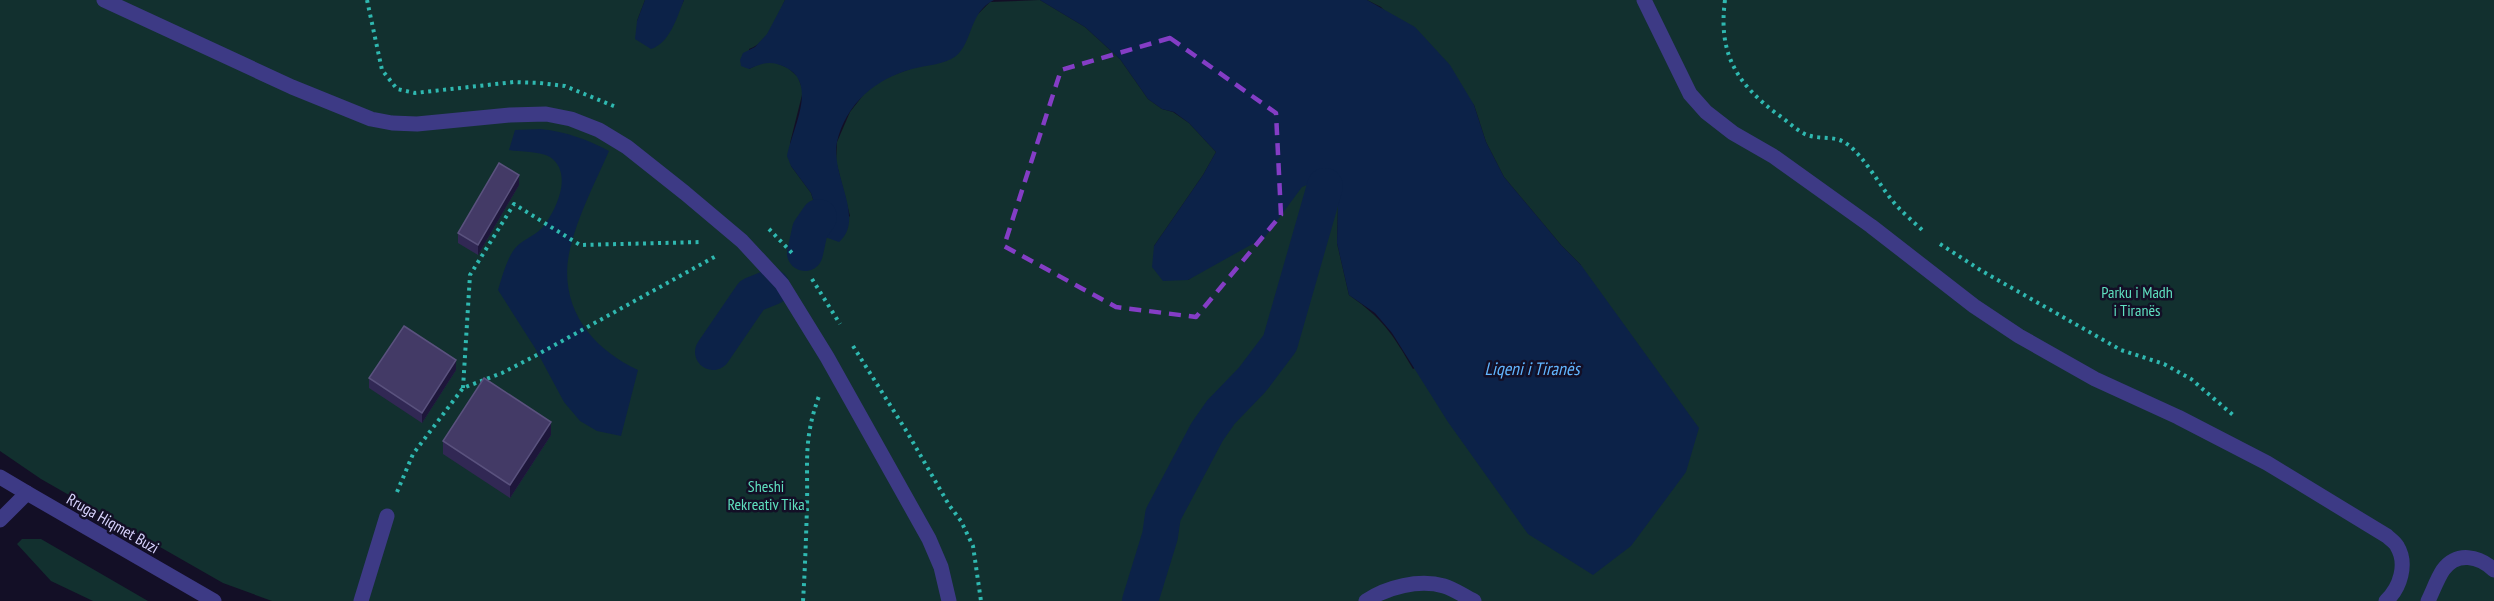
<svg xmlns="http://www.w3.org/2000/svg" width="2494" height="601" font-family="'PT Sans Narrow',sans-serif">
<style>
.green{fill:#12302f}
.water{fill:#0c2248}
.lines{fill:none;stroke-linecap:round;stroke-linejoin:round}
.canal{stroke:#0c2248;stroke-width:36}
.path{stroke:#2fb8b0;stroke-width:4;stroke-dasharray:3 4.5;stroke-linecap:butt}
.lane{stroke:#3d3a85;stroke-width:15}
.street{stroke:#3d3a85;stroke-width:15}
.wall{fill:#312854}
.shaded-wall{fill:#1d163a}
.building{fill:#433a66;stroke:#5a527e;stroke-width:1.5}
.marked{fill:none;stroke:#843dc5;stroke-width:4.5;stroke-dasharray:12 8;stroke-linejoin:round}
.labels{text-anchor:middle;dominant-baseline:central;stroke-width:5;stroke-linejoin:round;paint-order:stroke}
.park-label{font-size:16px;fill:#5fe0c0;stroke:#130f26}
.street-label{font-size:16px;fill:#d9d4ff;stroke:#130f26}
.water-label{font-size:18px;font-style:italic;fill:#62b6ff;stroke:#130f26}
</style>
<rect width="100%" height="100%" fill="#130f26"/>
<!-- green -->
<path class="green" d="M0,0H645L637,21L676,17L684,0H785C777,17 768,43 749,49V69L761,63L774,62L788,68L798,77L803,91L790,143L791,166L811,193L825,237L850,216L836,161L837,142L850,112L864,94L882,79L910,69L966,38L975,17L990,2L1040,0L1085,27L1120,59L1148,99L1162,109L1173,112L1189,123L1216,152L1203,175L1154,246L1188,280L1283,210L1302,186L1317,181L1333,190L1338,206L1337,243L1349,295C1383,319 1392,333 1413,369L1581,265L1561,245L1504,177L1486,142L1474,105L1381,7L1367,0H2494V601H272L223,583L41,479L0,451Z
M22,539H41L148,601H93L51,581L17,544Z"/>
<!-- water -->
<path class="water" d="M645,0H684C677,17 670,43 651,49L635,39L637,21Z
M785,0H994C969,12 973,42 956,56C944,65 926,65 912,69C875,79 846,104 837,142C830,174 866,219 839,242L825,237L811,193L791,166L787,156C792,129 819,83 785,67C771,60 762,63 749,69L741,66L740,60L743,53L755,47L767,34Z
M1040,0H1367L1415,27L1450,65L1474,105L1486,142L1504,177L1561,245L1581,265L1699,428L1686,472L1631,546L1593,575L1528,534L1448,422L1392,333L1375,313L1349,295L1337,243L1338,206L1333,190L1317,181L1302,187L1265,237L1188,280L1163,281L1152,267L1154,246L1203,175L1216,152L1189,123L1174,112L1162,109L1148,99L1120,59L1085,27Z
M541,129C566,132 587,139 609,151C595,183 578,215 570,249C557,305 590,348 638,370L621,436L597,431L580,421L564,402L535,348L498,290C502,277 506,262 513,251C520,240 534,237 542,228C556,211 574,173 550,157C540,151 520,152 509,150L515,130Z"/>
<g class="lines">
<!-- canal -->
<path class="canal" d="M805,253L810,230L819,217
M713,352L752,295L772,287
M1140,601L1160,536L1163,515L1207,432L1221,412L1252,380L1280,343L1325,186"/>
<!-- path -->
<path class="path" d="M367,0L382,70L397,89L415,93L514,82L540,83L565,86L616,107
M1725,0C1718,53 1736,83 1777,114C1786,120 1794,128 1803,133C1817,141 1834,134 1847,144C1866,158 1880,187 1896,205C1904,214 1914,222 1923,231
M769,229L793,254
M1940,244L1982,271L2121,350L2164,364L2191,379L2233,415
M812,279L840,324
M853,346L907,432L949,505L961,521L973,546L981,601
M463,388L470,275L514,204L580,245L702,242
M397,492L413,454L463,388L502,373L533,357L718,255
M803,601C805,570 806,538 807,507C808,462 803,440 819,396"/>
<!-- lane -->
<path class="lane" d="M0,477L27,493
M361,601L387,516"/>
<!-- street -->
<path class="street" d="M104,0L292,87L371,119L392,123L417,124L510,115L546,114L571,119L599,130L627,147L685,193L742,241L782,284L827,357L929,539L941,567L949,601
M1644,0L1690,94L1706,112L1733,133L1773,156L1871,226L1974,306L2019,336L2095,379L2178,417L2267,463L2387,536C2390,539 2395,542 2397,546C2408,564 2400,588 2386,601
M0,520L27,493L214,601
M1366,601C1387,587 1419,579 1444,586C1454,589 1464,596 1474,601
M2428,601C2433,591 2437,579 2443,570C2457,551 2479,556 2494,570"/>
</g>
<!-- wall -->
<path class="wall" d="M519,185L478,255L458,243V233Z
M456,370L422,423L369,388V378Z
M551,435L510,498L443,454V441Z"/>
<!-- shaded-wall -->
<path class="shaded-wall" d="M519,175V185L478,255V245Z
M456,360V370L422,423V413Z
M551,422V435L510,498V485Z"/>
<!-- building -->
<path class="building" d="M499,163L519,175L478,245L458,233Z
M404,326L456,360L422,413L369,378Z
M484,378L551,422L510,485L443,441Z"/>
<!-- marked area -->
<path class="marked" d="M1170,38L1276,113L1281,215L1196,317L1116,307L1004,246L1061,70Z"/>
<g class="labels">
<!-- park labels -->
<g class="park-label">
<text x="2137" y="292">Parku i Madh<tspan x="2137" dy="18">i Tiranës</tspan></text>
<text x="766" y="486">Sheshi<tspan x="766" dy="18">Rekreativ Tika</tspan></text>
</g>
<!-- street labels -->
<g class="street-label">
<text transform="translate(113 523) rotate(30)">Rruga Hiqmet Buzi</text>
</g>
<!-- water labels -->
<g class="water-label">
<text x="1532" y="368">Liqeni i Tiranës</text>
</g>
</g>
</svg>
